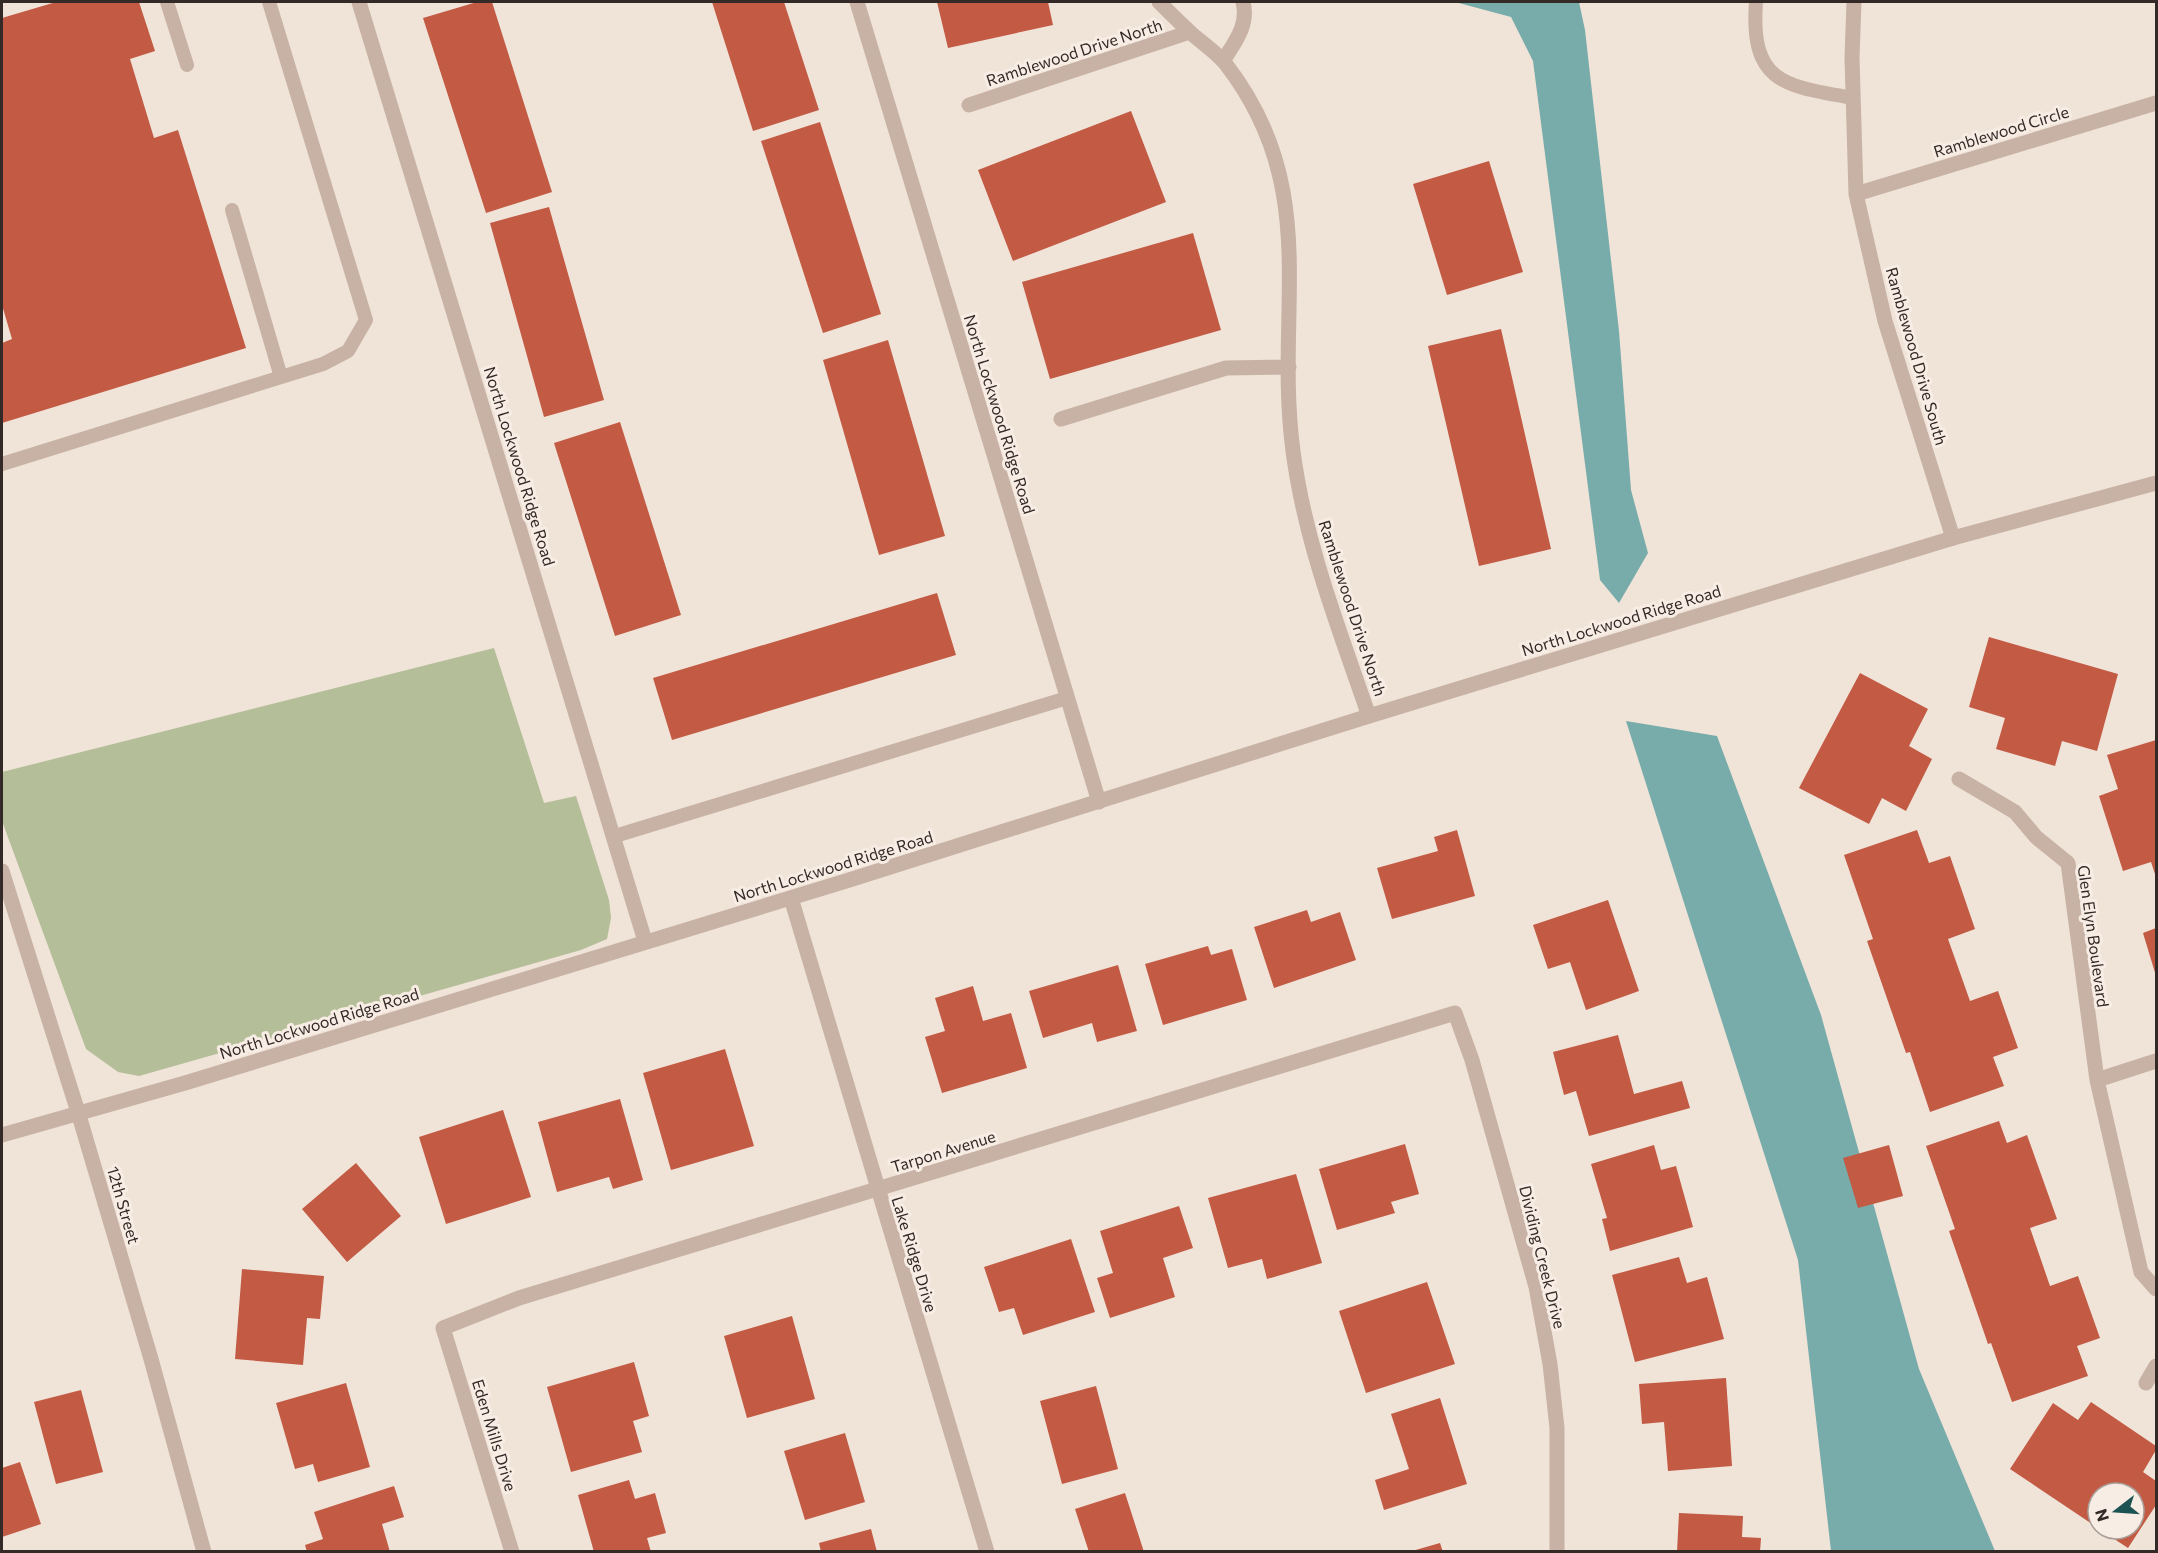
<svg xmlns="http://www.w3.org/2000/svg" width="2158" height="1553" font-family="Commissioner,sans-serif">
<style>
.green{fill:#b4be99}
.water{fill:#78acab}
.building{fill:#c25a44}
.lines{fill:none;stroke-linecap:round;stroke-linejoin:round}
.service{stroke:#c7b2a5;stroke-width:14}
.minor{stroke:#c7b2a5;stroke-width:15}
.tertiary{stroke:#c7b2a5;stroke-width:15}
.labels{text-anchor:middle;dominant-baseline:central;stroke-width:6;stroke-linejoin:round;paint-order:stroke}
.street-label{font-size:16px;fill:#332926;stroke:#f8ede4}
</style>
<rect width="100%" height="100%" fill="#f0e3d8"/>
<!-- green -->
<path class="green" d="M494,648L544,803L576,796L609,900L611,918L607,939L581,950L139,1076L118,1072L86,1049L2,821V772Z"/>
<!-- water -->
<path class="water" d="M1455,2H1579L1585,30L1619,331L1631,490L1648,553L1619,603L1600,580L1533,61L1511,17Z
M1626,721L1717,736L1821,1015L1919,1369L1995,1551H1831L1798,1260Z"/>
<!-- building -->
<path class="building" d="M56,2H139L155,51L130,59L154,138L178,130L246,348L2,423V343L12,339L2,305V18Z
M477,2H492L552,192L486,213L423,18Z
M712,2H784L819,110L753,131Z
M937,2H1048L1053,25L948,48Z
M1131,111L1166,202L1013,261L978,170Z
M820,122L881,314L823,333L761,141Z
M1489,161L1523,272L1447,295L1413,184Z
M549,207L604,400L544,417L490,223Z
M1193,233L1221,330L1050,379L1022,282Z
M1501,329L1551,549L1479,566L1428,346Z
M888,340L945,536L879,555L823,360Z
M620,422L681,615L615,636L554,443Z
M937,593L956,655L672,740L653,678Z
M1989,637L2118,674L2097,751L2062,741L2055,766L1996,749L2005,718L1969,707Z
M1860,673L1928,709L1909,746L1932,759L1906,811L1882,798L1869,824L1799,788Z
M2156,740V877L2151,862L2123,871L2099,796L2118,789L2107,755Z
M1457,830L1475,896L1392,919L1377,868L1438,851L1434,837Z
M1917,830L1929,863L1950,856L1975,929L1948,939L1970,1001L1998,991L2018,1048L1993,1057L2004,1086L1930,1112L1910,1052L1906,1053L1867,941L1873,939L1844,855Z
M1608,900L1639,991L1586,1010L1570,962L1548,969L1533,925Z
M1307,910L1311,922L1340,912L1356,960L1274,988L1254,927Z
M2156,928V976L2143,933Z
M1208,946L1211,955L1232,949L1247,1000L1163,1025L1145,964Z
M1118,965L1137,1031L1097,1042L1092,1023L1043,1038L1029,991Z
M973,986L983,1021L1011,1013L1027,1068L942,1093L925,1037L945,1031L935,998Z
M1618,1035L1634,1094L1682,1081L1690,1108L1589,1136L1576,1091L1564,1095L1553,1052Z
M725,1049L754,1146L671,1170L643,1073Z
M620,1099L643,1180L613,1189L609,1177L557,1192L538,1122Z
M503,1110L531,1197L446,1224L419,1137Z
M1999,1121L2007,1143L2027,1135L2057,1219L2030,1228L2050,1286L2078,1276L2100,1338L2077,1346L2088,1376L2012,1402L1991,1343L1988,1344L1949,1231L1955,1229L1926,1146Z
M1405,1144L1419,1194L1391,1202L1395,1213L1337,1230L1319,1169Z
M1654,1145L1661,1170L1676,1166L1693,1227L1610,1251L1602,1219L1607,1218L1591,1164Z
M1889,1145L1903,1196L1858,1208L1843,1158Z
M356,1163L401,1216L347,1262L302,1209Z
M1296,1174L1322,1263L1267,1279L1262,1259L1228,1268L1208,1198Z
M1179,1206L1193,1248L1163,1258L1175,1297L1110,1318L1097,1278L1113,1273L1100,1231Z
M1071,1239L1095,1312L1023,1335L1014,1308L999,1312L984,1267Z
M1679,1257L1687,1283L1707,1277L1724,1339L1635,1362L1612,1275Z
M242,1269L324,1276L320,1319L307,1318L303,1365L235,1359Z
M1427,1282L1455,1364L1366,1393L1339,1311Z
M792,1316L815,1399L747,1418L724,1336Z
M634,1362L649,1416L633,1421L642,1452L571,1472L547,1387Z
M1726,1378L1732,1466L1668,1471L1664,1422L1642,1424L1639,1384Z
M346,1383L370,1467L318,1482L313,1464L295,1469L276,1403Z
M1096,1386L1118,1469L1062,1484L1040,1401Z
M81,1390L103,1472L56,1484L34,1402Z
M1440,1398L1467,1484L1384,1510L1375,1480L1409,1469L1391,1414Z
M2091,1402L2156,1446V1450L2143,1472L2156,1481V1505L2128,1548L2099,1529H2134V1493H2098V1528L2010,1469L2053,1403L2078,1420Z
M845,1433L865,1502L805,1520L784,1451Z
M20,1462L41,1524L2,1537V1468Z
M629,1480L635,1499L655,1493L666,1533L647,1538L651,1552H594L578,1495Z
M394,1486L404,1517L382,1524L390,1552H307L305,1545L323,1539L314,1512Z
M1125,1493L1144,1552H1089L1075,1509Z
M1679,1513L1743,1516L1742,1537L1761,1538L1760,1552H1677Z
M871,1529L877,1552H821L819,1543Z
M1440,1543L1443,1552H1412V1551Z"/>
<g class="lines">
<!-- service -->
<path class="service" d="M167,2L187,65
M1756,2C1750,83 1784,86 1853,98
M232,210L281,377
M2,464L323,364L348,351L366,320L269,2
M615,836L1067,698"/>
<!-- minor -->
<path class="minor" d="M359,2L645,941
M857,2L1099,802
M1159,2C1169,12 1180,23 1191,33C1202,43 1216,52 1225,63C1324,190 1274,309 1293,451C1305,543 1339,629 1369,716
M1854,2L1852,58L1856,194L1885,321L1953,538
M1223,61C1235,42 1249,25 1243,2
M969,105L1190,32
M1856,194L2156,103
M1061,419L1226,368L1289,367
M1959,779L2015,812L2036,837L2068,863L2097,1080L2141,1272L2156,1289
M791,898L987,1552
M2097,1080L2156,1061
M2146,1383L2156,1366
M512,1552L443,1328L519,1298L1455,1013L1472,1060L1536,1287L1550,1364L1557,1428V1552"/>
<!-- tertiary -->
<path class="tertiary" d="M2,871L78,1112L151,1359L204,1552
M2,1135L185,1083L846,881L1369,716L1953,538L2156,483"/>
</g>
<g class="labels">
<!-- street labels -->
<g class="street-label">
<text transform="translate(1074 52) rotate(-18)">Ramblewood Drive North</text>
<text transform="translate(2001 131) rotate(-17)">Ramblewood Circle</text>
<text transform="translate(1917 356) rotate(74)">Ramblewood Drive South</text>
<text transform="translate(1000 414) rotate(73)">North Lockwood Ridge Road</text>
<text transform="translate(520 466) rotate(73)">North Lockwood Ridge Road</text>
<text transform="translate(1353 608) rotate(72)">Ramblewood Drive North</text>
<text transform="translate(1621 620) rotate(-17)">North Lockwood Ridge Road</text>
<text transform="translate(833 866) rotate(-17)">North Lockwood Ridge Road</text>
<text transform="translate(2094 936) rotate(82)">Glen Elyn Boulevard</text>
<text transform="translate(319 1023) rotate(-17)">North Lockwood Ridge Road</text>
<text transform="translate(943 1151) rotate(-17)">Tarpon Avenue</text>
<text transform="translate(124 1205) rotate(74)">12th Street</text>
<text transform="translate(915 1254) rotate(73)">Lake Ridge Drive</text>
<text transform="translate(1543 1257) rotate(76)">Dividing Creek Drive</text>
<text transform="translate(495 1435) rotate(73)">Eden Mills Drive</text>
</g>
</g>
<!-- border -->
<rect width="2158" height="1553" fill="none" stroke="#332926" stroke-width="6"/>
<!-- north arrow -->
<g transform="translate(2116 1511) rotate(253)"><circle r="28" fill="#f8ede4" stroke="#a99f98" stroke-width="1.5"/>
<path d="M0-4.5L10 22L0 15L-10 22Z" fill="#1d5353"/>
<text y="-9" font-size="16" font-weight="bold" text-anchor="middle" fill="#332926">N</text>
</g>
</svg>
